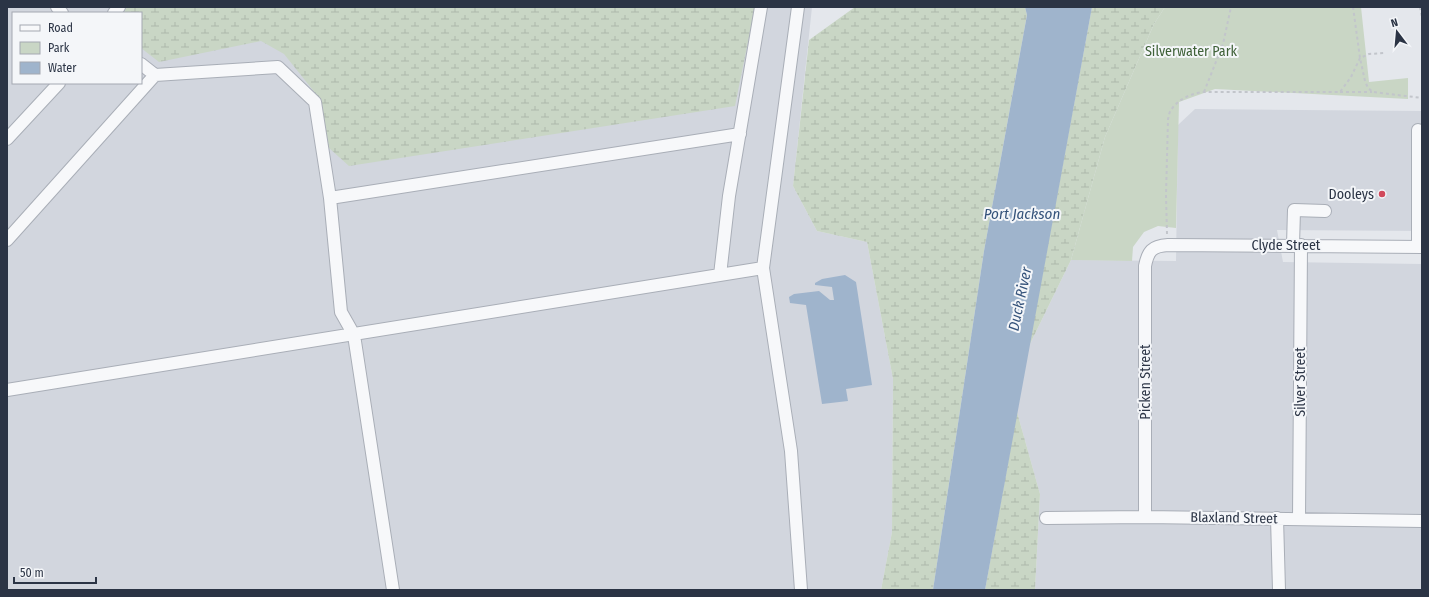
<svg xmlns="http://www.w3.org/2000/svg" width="1429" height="597" font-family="'Fira Sans Condensed',sans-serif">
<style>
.built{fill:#d2d6de;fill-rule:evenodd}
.wetland{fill:url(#wetland-marsh)}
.park{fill:#c9d6c5}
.water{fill:#9fb4cc}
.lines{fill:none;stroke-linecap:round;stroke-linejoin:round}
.minor-casing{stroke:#a9aeb7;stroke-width:14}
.path{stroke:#c2c5cb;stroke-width:2;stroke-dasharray:3 3;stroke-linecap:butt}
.minor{stroke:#f7f8fa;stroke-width:12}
.poi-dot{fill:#d1495b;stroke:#f4f6f9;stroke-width:1.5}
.labels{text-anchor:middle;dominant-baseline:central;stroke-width:4;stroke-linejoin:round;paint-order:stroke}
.park-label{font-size:14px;fill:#3f6138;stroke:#f4f6f9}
.poi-label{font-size:14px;fill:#2b3445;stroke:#f4f6f9;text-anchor:end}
.street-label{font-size:14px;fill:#2b3445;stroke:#f4f6f9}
.water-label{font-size:15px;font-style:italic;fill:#34527a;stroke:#f4f6f9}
</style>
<defs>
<pattern id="wetland-marsh" width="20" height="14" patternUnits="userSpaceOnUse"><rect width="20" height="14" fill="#c9d6c5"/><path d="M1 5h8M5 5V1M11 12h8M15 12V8" fill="none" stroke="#adb8ab"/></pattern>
</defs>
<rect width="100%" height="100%" fill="#e4e7ec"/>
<!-- built -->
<path class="built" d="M7,7H812L793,186L817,231L867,242L893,379L892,532L881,590H7ZM13,13H141V83H13Z
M1195,109L1422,111V231L1277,230L1283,262L1422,264V590H1035L1040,494L1017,412L1029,346L1071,260L1176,261L1178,125Z"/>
<!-- wetland -->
<path class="wetland" d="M127,7H755L735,106L349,166L329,148L320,99L284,54L261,41L159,62L141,48V13H123Z
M855,7H1025L1027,15L984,251L933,590H881L892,532L893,379L867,242L817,231L793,186L809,40Z
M1092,7H1165L1154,24L1105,137L1071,260L1029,346Z
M1017,412L1040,494L1035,590H985Z"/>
<!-- park -->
<path class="park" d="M1165,7H1361L1369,82L1408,78V99L1215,89L1179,102L1176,228L1158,226L1144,232L1133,247L1132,261L1071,260L1105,137L1154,24Z"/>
<!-- water -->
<path class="water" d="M1025,7H1092L985,590H933L984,251L1027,15Z
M845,275L856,282L872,385L846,389L848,401L822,404L806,305L790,303L789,297L794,294L819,291L830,300H834L832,287L815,285V283L822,279Z"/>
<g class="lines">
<!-- minor casing -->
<g class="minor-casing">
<path id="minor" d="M57,7L62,13
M798,7L763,268L791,451L801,590
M114,13L119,7
M141,64L155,75L278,67L315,102L330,198L341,312L354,335L393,590
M7,139L59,83
M330,198L740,134
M7,240L155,75
M1293,245L1294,210L1325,211
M1418,247V130
M720,275L729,196L761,7
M7,390L763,268
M1145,517V266C1148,251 1152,246 1168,245L1422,247
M1046,518L1145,517L1422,521
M1277,518L1279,590
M1299,519L1301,245"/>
</g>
<!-- path -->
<path class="path" d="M1353,7L1360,58L1365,81L1368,88L1373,92L1422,98
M1420,7L1422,17
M1204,92L1223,44L1231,7
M1340,92H1372
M1167,234L1166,195L1168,119C1169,116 1169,112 1171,110C1178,99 1192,93 1204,92H1340L1351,77L1360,58L1369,54L1384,53"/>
<!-- minor -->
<use href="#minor" class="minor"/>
</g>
<!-- markers -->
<circle class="poi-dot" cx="1382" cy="194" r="4"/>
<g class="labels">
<!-- park labels -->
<g class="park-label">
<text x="1191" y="51">Silverwater Park</text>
</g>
<!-- poi labels -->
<g class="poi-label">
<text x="1374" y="194">Dooleys</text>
</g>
<!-- street labels -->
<g class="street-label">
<text x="1286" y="245">Clyde Street</text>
<text transform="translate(1145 382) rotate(-90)">Picken Street</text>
<text transform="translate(1300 382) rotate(-90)">Silver Street</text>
<text transform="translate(1234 518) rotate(1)">Blaxland Street</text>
</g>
<!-- water labels -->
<g class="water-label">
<text x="1022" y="214">Port Jackson</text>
<text transform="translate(1020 299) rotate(-78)">Duck River</text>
</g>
</g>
<!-- border -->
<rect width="1429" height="597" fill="none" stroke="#2b3445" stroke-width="16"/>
<!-- legend -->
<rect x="12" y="12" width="130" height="72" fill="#f4f6f9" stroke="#a4a8b1"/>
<rect x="20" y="25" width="20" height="6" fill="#f7f8fa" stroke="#a4a8b1"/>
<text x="48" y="32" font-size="12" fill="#2b3445">Road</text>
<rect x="20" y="42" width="20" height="12" fill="#c9d6c5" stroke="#a4a8b1"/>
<text x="48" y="52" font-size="12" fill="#2b3445">Park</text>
<rect x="20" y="62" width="20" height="12" fill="#9fb4cc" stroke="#a4a8b1"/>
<text x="48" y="72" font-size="12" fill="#2b3445">Water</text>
<!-- north arrow -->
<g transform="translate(1397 32) rotate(344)" stroke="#f4f6f9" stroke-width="3" paint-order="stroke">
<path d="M0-3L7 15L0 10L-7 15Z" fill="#2b3445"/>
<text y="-6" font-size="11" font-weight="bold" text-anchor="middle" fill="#2b3445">N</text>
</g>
<!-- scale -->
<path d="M14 577v6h82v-6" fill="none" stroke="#2b3445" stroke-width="2"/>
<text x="20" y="577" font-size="12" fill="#2b3445" stroke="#f4f6f9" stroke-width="3" paint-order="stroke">50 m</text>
</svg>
